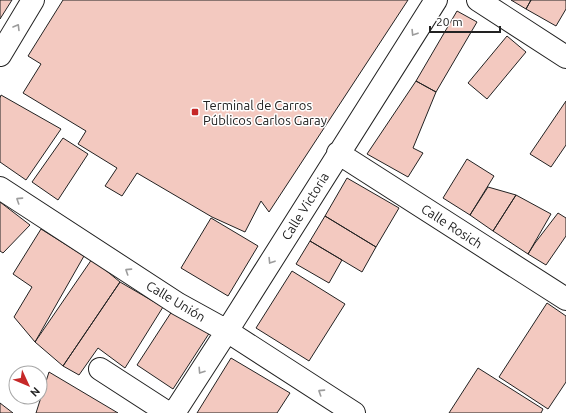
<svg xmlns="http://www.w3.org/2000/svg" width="566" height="413" font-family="Ubuntu,sans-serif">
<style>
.building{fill:#f3c9c0;stroke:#222}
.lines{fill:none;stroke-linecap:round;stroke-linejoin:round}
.minor-casing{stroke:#222;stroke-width:24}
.minor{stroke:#fff;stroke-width:22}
.oneway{stroke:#9c9c9c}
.poi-dot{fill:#c62828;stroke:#fff;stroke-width:1.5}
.labels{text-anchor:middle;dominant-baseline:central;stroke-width:3;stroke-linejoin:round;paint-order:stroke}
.poi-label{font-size:13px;fill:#222;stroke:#fff;text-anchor:start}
.street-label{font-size:13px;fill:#222;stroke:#fff}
</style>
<rect width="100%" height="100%" fill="#fff"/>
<!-- building -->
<path class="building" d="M0,0H12L0,19Z
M63,0H408L269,212L261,201L245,232L212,217L137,173L122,196L105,186L117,168L78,144L86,131L23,93L41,64L28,56Z
M511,0H531L526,9Z
M531,0H566V9L556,26L526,9Z
M457,11L477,22L436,92L416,81Z
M507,36L526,52L487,99L468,83Z
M416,81L436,92L413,148L423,153L408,177L367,154Z
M1,95L61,129L26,180L0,162V98Z
M566,101V145L551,167L530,154Z
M63,138L88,154L58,200L32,182Z
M467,159L494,176L470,215L443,198Z
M347,178L399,208L376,247L325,216Z
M488,187L516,195L493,231L470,215Z
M516,195L551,214L528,254L493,231Z
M0,202L30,225L3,253L0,251Z
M558,213L566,218V236L546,265L528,254L535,243Z
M325,216L376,247L362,272L310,241Z
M211,218L258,246L228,296L181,268Z
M41,229L84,256L35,342L14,317L32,287L13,274Z
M310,241L342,260L329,283L296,264Z
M92,259L120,282L63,366L35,342Z
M292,271L345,304L309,361L256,328Z
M120,282L163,307L125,368L98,348L79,375L63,366Z
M547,303L566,316V382L548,409L499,377Z
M174,308L210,332L173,389L137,365Z
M231,358L290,393L277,413H197Z
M478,368L543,409L541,413H449Z
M49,372L118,413H36Z
M0,403L13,413H0Z"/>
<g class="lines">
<!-- minor casing -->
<g class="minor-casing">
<path id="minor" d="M478,0L566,57
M0,55L33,0
M338,153L566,299
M0,188L178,304L227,331L354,413
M100,369L168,413
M174,413L227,331L436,0"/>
</g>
<!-- minor -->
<use href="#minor" class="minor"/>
</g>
<!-- one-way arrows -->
<defs><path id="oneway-chevron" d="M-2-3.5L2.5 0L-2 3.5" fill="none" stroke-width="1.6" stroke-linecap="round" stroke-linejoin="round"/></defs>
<g class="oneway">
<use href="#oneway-chevron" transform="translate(17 27) rotate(-59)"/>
<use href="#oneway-chevron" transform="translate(414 33) rotate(122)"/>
<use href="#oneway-chevron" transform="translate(19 200) rotate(-147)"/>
<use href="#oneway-chevron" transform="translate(271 261) rotate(122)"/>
<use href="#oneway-chevron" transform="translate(128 271) rotate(-147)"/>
<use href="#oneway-chevron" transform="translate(201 371) rotate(123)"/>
<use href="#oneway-chevron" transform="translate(321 392) rotate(-147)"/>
</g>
<!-- markers -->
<rect class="poi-dot" x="191" y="108" width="8" height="8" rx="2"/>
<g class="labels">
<!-- poi labels -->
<g class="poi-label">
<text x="203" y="105">Terminal de Carros<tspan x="203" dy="15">Públicos Carlos Garay</tspan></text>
</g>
<!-- street labels -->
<g class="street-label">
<text transform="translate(305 206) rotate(-58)">Calle Victoria</text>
<text transform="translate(452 226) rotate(33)">Calle Rosich</text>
<text transform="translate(176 301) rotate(31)">Calle Unión</text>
</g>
</g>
<!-- north arrow -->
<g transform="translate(28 385) rotate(134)"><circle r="19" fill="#ffffff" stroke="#a7a7a7"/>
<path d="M0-3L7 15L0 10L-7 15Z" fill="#c62828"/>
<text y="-6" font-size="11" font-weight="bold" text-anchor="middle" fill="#222222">N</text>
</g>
<!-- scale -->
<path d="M430 26v6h70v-6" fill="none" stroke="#222222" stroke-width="2"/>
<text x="436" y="26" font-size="12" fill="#222222" stroke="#ffffff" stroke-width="3" paint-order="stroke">20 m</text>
</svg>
